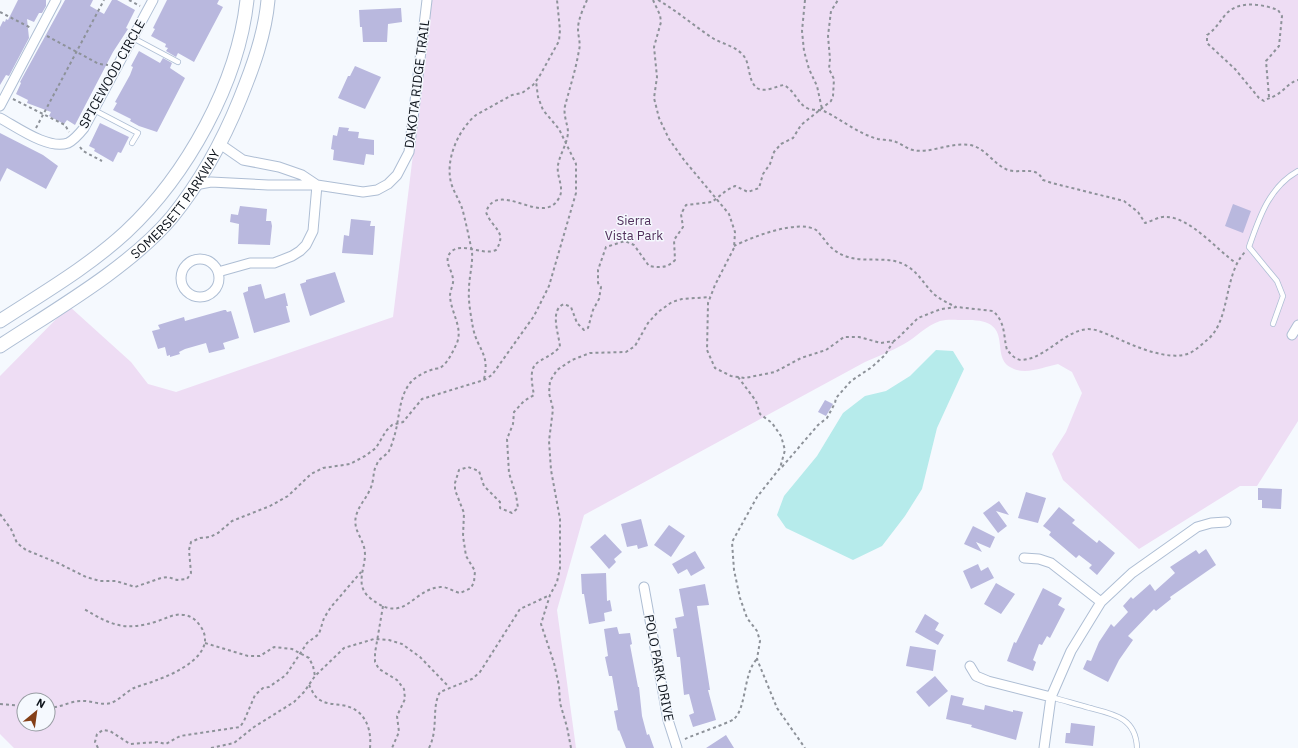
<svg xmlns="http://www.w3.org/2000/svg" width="1298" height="748" font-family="'IBM Plex Sans',sans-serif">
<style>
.green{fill:#eeddf4;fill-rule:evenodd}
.water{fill:#b6ebeb}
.building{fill:#b9b8de}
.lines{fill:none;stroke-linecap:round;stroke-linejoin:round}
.service-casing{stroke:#aebed4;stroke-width:6}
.minor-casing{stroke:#aebed4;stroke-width:11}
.secondary-casing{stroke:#aebed4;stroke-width:15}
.path{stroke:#8d9299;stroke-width:2;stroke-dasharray:3 3;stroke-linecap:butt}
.service{stroke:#fff;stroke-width:4.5}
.minor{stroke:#fff;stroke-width:9}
.secondary{stroke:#fff;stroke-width:13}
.labels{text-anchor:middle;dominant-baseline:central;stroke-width:3;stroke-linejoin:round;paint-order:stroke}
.street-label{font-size:13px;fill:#0d131b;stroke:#f5f9fe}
.park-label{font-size:13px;fill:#51305c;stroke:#f5f9fe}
</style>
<rect width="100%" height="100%" fill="#f5f9fe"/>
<!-- green -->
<path class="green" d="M432,0H1298V421L1257,486H1240L1139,549L1063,480L1052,454L1066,432L1082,393L1072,372L1058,364C1043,367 1025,376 1010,367C989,354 1017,318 964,320C957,320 947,319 940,321C925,326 917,337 904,344C892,351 878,356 865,362L584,515L557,610L576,748H14L0,734V376L69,306L131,362L148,384L176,392L393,317ZM24,700H48V724H24Z"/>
<!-- water -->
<path class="water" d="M936,350L953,351L964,369L937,428L922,489L905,516L882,546L853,560L786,528L777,515L784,496L817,456L843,413L865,396L886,391L910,376Z"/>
<!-- building -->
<path class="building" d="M18,0H46V6L42,13H39L34,22L27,19L29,38L9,76L6,75L0,85V27L3,21L5,22L6,19L8,20Z
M65,0H93L90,6L104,14L112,0H117L135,10L126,28L128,29L113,52L75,125L67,120L64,124L49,116L51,112L27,103L28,100L16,94L21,83L20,82Z
M167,0H219L217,4L223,7L194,62L178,53L176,57L166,51L168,48L165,47L166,44L151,36L155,29L153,28Z
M401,8L402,22L388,24L387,42H363L362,27H360L359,10Z
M139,51L160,63L163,58L172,63L170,68L185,78L157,132L139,126L130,121L131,119L113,110L117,103L115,102L130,75L133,67L131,66Z
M355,66L381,77L365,109L338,98L348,76H350Z
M100,123L129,137L121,153L118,152L113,162L94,151L95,149L89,146Z
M339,127L349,128L348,131L359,132L358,138L374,140V155L366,154L364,165L333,160L334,150L331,149L333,135L337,136Z
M0,133L43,155L58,166L46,189L7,168L0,182Z
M1233,204L1251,211L1243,233L1225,226Z
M240,206L267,209L266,221H271L272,226L270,245L238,244L239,224L230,222L231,214L238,215Z
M351,219L371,221L370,226H375L373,255L342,253L344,235L349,236Z
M335,272L345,302L310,316L300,284L306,282V280Z
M261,284L265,299L285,293L288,306H286L290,322L254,333L243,293L248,291V287Z
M224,310H226L227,312L231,311L239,338L223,343L225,349L209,353L206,343L185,349L179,352L180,354L170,357V355L167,356L165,347L158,349L152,331L160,329L158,325L184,317L185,321Z
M825,400L833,404L826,416L818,412Z
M1258,488L1282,489L1281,509L1262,508V500H1258Z
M1026,492L1046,498L1038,523L1018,518Z
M999,501L1009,515L996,511L1007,526L998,533L983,513Z
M1059,507L1075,520L1072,523L1097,543L1099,540L1115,553L1097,575L1089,568L1092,565L1079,555L1076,558L1049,535L1051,532L1043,526Z
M641,519L648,546L638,549L637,545L627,547L621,524Z
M669,525L685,536L671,557L654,545Z
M973,526L995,537L990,548L976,542L982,552L964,544Z
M605,534L622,552L614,559L616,562L609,569L590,547Z
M1206,549L1216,565L1170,597L1171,599L1156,611L1154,609L1128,636L1133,640L1119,660L1108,682L1083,669L1087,660L1091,661L1099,642L1111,624L1114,627L1128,612L1123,606L1131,597L1133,599L1150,584L1155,591L1175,573L1170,567L1196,550L1199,554Z
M695,551L705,568L691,576L687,569L678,574L672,564Z
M978,564L981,571L988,567L994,578L971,589L963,571Z
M606,573L607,601L610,600L612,611L604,613L605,621L589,624L584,594H582L581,574Z
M996,583L1015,594L1001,614L984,604Z
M705,584L709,605L697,606L710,690H708L716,720L693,727L689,715L694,713L689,694L684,695L680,657H677L673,629L677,628L675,618L684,616L679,589Z
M1043,588L1062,598L1058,605L1065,609L1050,638L1047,636L1042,645L1039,644L1033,660L1036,662L1033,671L1007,661L1014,642L1016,643Z
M925,614L939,623L935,630L944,635L938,645L915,632Z
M617,627L619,634L630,633L632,644L630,645L638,687H639L642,716L647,735L649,734L654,748H626L619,730L618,731L614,711L618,710L612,676H609L605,657L608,656L604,629Z
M910,646L936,650L933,671L906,666Z
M935,676L948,691L929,707L916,692Z
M951,695L964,698L962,705L984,710L985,705L1013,712V710L1023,712L1016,740L971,727L972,725L946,719Z
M1071,723L1095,726L1093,746L1065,743L1066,733H1070Z
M726,735L734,748H706Z"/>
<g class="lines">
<!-- service casing -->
<g class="service-casing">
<path id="service" d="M133,38L178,62
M94,110L138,133L132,143
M1273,324L1283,296L1277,281L1249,247C1259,218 1269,187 1298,171
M1051,697C1064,701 1077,704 1090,708C1114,714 1136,718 1137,748"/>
</g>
<!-- minor casing -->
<g class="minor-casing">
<path id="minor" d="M0,106L56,0
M0,118C17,127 48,150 68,143C74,140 80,133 84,128L153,0
M220,144L243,160L279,167L302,175L317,185
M195,185L211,182L268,185H317L363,192L377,190L388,184L397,175L409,152L427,0
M181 278a19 19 0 1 1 38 0a19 19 0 1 1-38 0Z
M218,272L250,263H274L292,256L300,251L306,245L313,231L317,185
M1292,335L1298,325
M1024,558L1039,559L1051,563L1101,602
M644,587L668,720L677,748
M970,666L976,676L988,681L1051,697
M1044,748L1051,697L1071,651L1101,602L1132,573L1197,527L1211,523L1226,522"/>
</g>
<!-- secondary casing -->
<g class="secondary-casing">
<g id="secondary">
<path d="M0,321C43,293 88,267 126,232C187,175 238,83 247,0"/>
<path id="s1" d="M0,346C55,310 130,267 172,217C201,181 223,141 240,99C253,67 265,34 268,0"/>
</g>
</g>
<!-- path -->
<path class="path" d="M129,0L140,6
M587,0C583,9 578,20 578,29C578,36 581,44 579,50C576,69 570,87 565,106C563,116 568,124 568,133C567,144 560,154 558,165C556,176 565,188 559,198C543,228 498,178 486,212C492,229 508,231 496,250C483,256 463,242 452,251C442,260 452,269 453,279C454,284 450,290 450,296C451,313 463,327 457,343C453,351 448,363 440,368C439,369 436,368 434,369C427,371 416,376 411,382C398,397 400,419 394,437C393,441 391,447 389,451C386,456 379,458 377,464C373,470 374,478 372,484C369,496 359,504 356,516C353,529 361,536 364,547C369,565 352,583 370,598C405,626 411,590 440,587C446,586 454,592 460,593L471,588L474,582L475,571L466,556L463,536L464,513L455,490V483L459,470L468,467L479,471L484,486L500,502V508L512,513L518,508L516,495L509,473L507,439L513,424L514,412L524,401L534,395C526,355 540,367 560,347C559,334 549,310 564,304L571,307L577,323L584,330L588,328L593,310L599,299L601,287L598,283V270L606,247L625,241L634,245L649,266C659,268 668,268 675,260L674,240L683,227L681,214L686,205L712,202L727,190L735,186L748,192L759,188L763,174L770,164L774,152L781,144L793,138L801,125L831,101L833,96L834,79L829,69L830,59L828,36L831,11L838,0
M653,0L660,15L661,22L654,47L657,77L654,98L659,118L669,139L684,160L729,214L735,232L734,248L715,285L708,303L707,350L715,368L731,376L745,378L775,372L801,358L826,350L844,337H859L881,343L894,341L899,337L918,318L941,309L957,307L993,311C1006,323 1003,335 1007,350C1011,354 1015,360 1022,360C1047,358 1063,331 1088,329C1097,329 1106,334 1114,337C1134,346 1169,362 1190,353C1196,350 1202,344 1207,340C1231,321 1223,275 1245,252
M658,0C677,11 693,25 711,37C721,44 734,45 743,55C751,64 747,80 757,88C765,93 776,86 784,85C796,92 797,103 807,108C812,111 819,109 824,111C842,120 859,134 878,139C884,140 891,140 896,142C902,144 907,149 913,150C929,154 951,142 970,145C986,148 994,165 1008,170C1021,174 1036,165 1043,180L1052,183L1124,201L1138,212L1145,223C1152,221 1160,216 1166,217C1190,217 1217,250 1236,263
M805,0L802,31L804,51L809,69L817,86L822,109
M0,12L31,28
M47,36L99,64L108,65
M1269,97L1266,61L1279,46L1282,16L1278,10C1262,4 1239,0 1226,14C1219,22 1216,29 1207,35V43L1235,69L1259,98L1264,101C1268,98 1272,98 1276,95C1284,91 1289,82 1298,80
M13,99L65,125L69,132
M36,128L104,0
M80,147L83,151L102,161
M734,246C752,237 798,219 816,230C819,232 821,236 824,239C830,248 838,254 848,257C868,263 889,255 907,266C919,273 925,286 935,295C941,300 948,303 956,307
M738,377L756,401L760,414L772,423L781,436L785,450L780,468L757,497L732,542L734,570L740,598L747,618L757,631L760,641L757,659L777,708L805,748
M484,379C490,353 478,351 473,328C471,316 468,301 469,289C469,277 473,264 472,252C470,242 465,218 462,208C458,197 451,188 450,177C447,155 460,128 476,115L512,95L522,93L533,85L539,77L559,41L560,30L557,0
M782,467L818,425L827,418L835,403L836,398L851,381L872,367L885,355L893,342
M0,514L11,529L17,543L26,550L58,563L86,577L100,581H116L135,587L161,578L168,577L177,580L187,579L191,573L189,550L191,542L200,538L210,537L218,533L232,521L270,506L288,496L311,474L323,468L350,464L365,456L376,448L386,431L392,425L403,422L422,399L484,380L492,375L534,316L549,286L576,193V164L559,129L543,110L538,97L536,81
M383,606L375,653V662L379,669L397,680L404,689L405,699L397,716L399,732L392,748
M205,643L248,656H260L274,647L292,649L309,658L313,666L315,676
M309,685C312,690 314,697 320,700C326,704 334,704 341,705C364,708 372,727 370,748
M0,704L24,706
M48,707C59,709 69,701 81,701C90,700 101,706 111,703C119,700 126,692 134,688C141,685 150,683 157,680C177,673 218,653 201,627C197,621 192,616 184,615C175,613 167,618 158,621C125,632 111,625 84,609
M685,739C693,735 729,723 734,719C747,707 743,673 757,659
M98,748L95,742L97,734L103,730L110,731L130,744L158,742L166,744L180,736L240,727L244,721L255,695L263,688L269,687L286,675L307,643L319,634L324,618L331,607L361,572
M211,748L234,743L254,727L294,702L304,692L315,676L344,648L374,639L389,640L402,644L420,657L449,687
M429,748C439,728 431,708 440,692L472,679L480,672L520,609L550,595
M571,748L567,727L560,703L559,686L554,663L541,624L550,595L557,582L560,568V519L551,470L549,441L553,409L549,393L550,381L557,370L572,360L590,353L626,352L635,346L648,323L658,312L672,302L682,299L710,297"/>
<!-- service -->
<use href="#service" class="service"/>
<!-- minor -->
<use href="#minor" class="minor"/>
<!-- secondary -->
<use href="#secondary" class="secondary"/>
</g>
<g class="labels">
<!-- street labels -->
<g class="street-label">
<text transform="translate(112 74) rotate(-61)">SPICEWOOD CIRCLE</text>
<text transform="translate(417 84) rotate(-83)">DAKOTA RIDGE TRAIL</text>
<text stroke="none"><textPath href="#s1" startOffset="228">SOMERSETT PARKWAY</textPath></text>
<text transform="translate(659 668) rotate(79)">POLO PARK DRIVE</text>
</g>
<!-- park labels -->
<g class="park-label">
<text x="634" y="220">Sierra<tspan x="634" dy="15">Vista Park</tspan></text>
</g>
</g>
<!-- north arrow -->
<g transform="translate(36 712) rotate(29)"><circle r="19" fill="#f5f9fe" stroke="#989da3"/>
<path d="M0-3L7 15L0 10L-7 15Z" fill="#843f17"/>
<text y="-6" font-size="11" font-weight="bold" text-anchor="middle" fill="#0d131b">N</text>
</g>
</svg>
